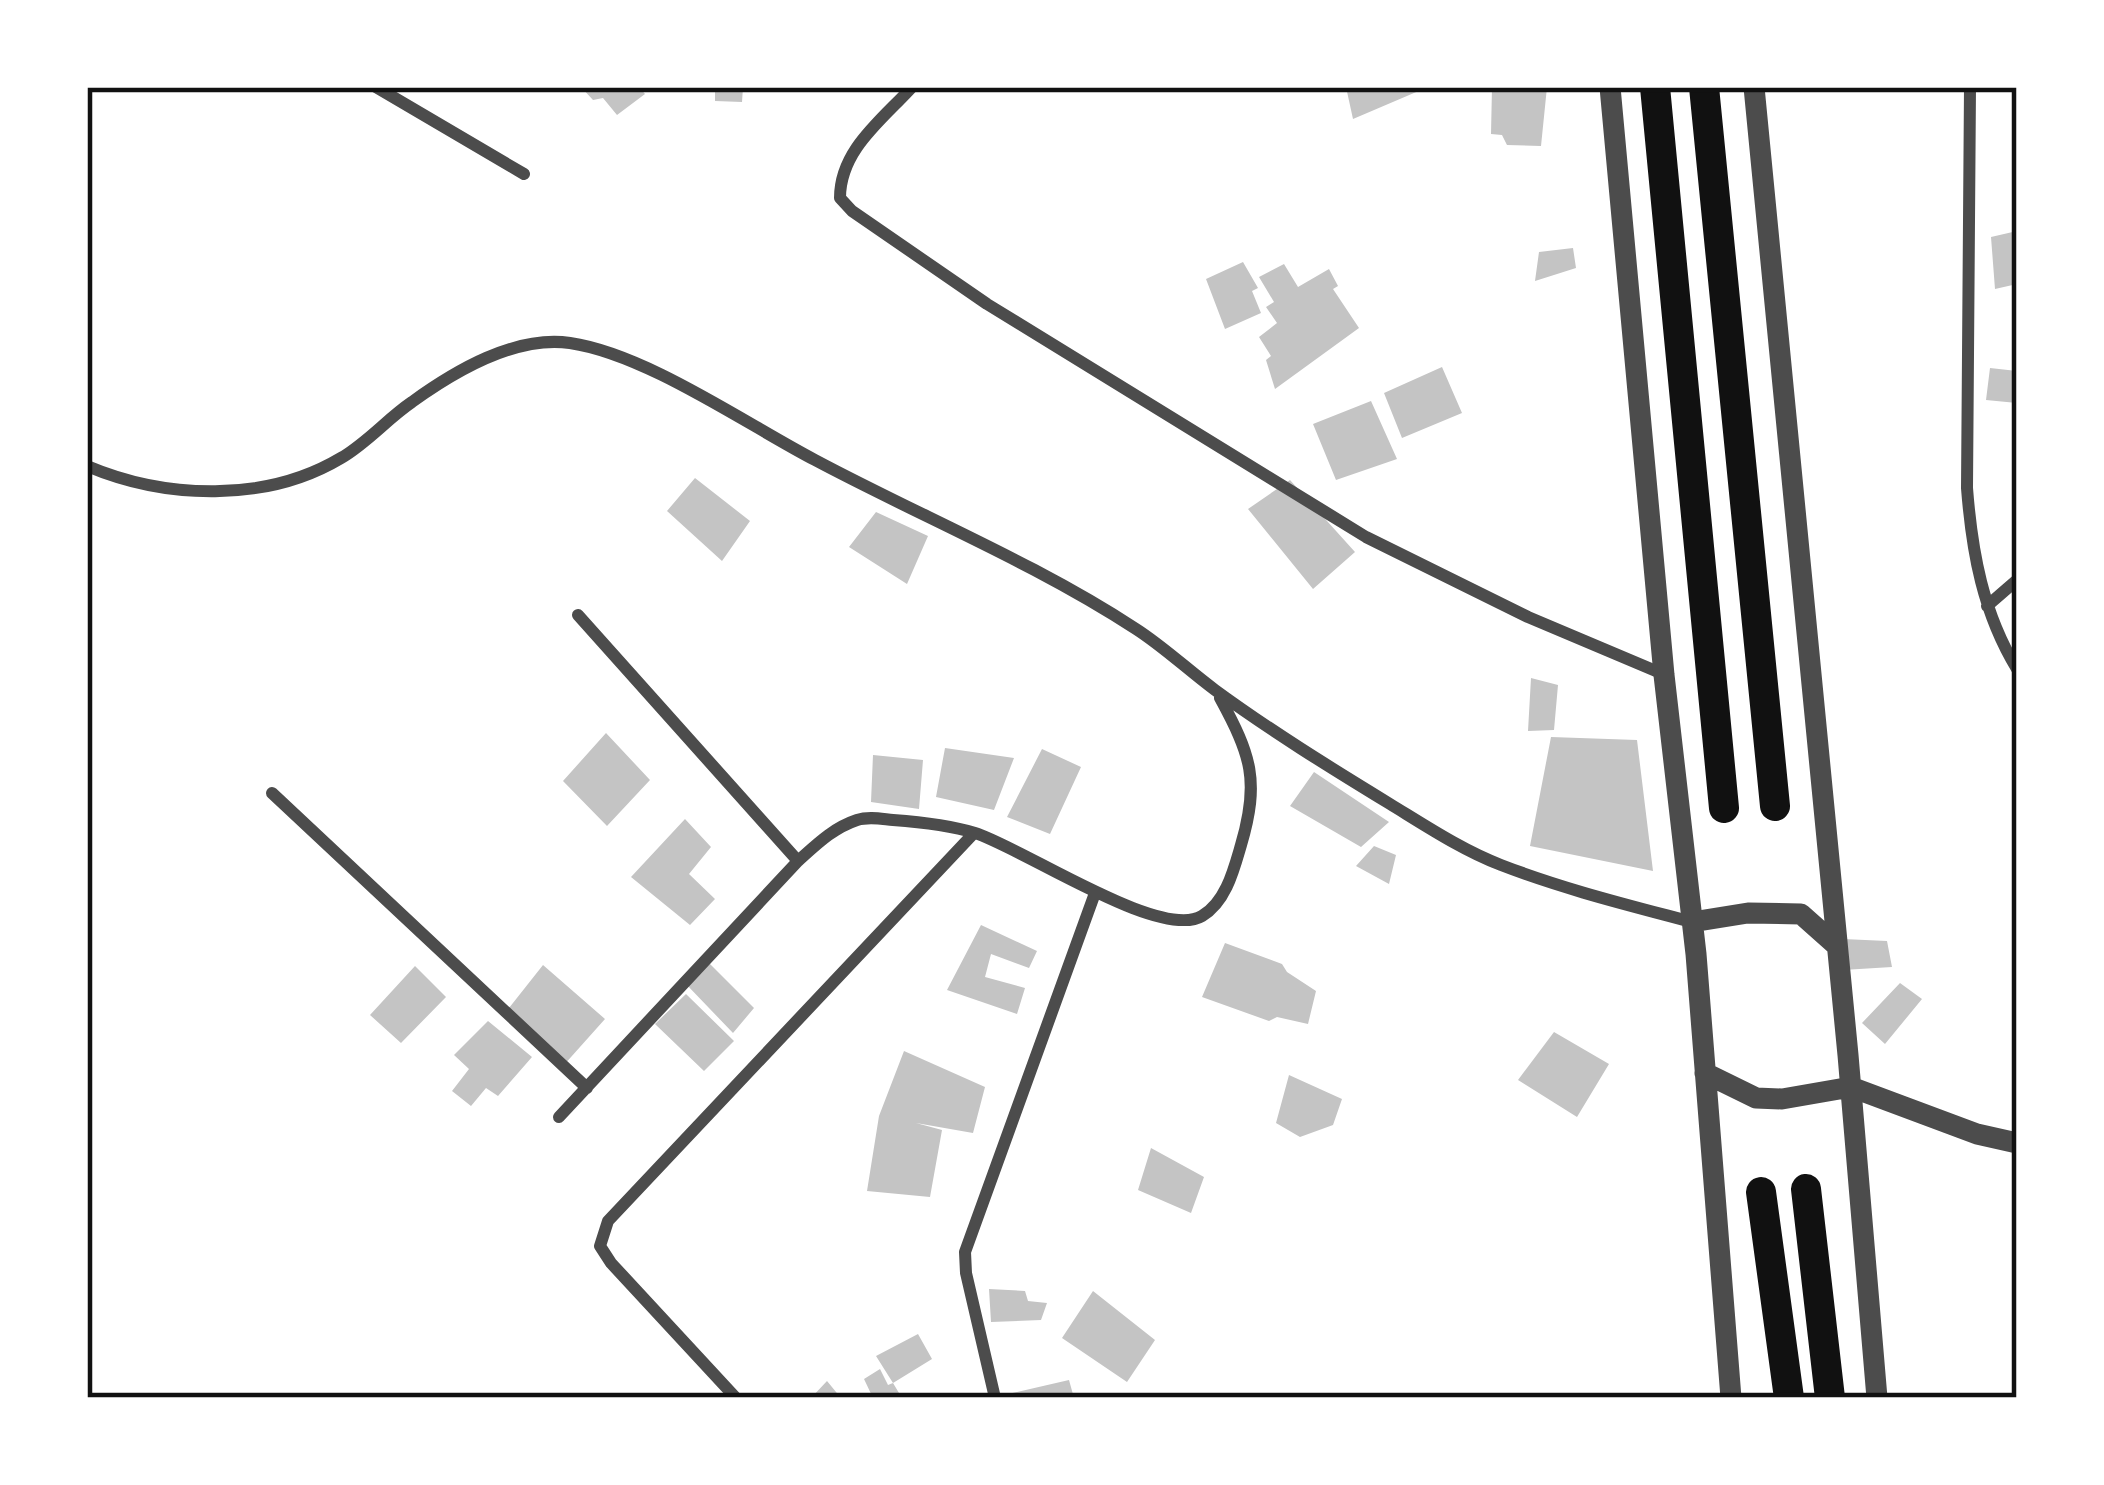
<svg xmlns="http://www.w3.org/2000/svg" width="2104" height="1485" font-family="Figtree,sans-serif">
<style>
.building{fill:#c4c4c4}
.lines{fill:none;stroke-linecap:round;stroke-linejoin:round}
.minor{stroke:#4c4c4c;stroke-width:12}
.tertiary{stroke:#4c4c4c;stroke-width:21}
.primary{stroke:#111;stroke-width:30}
.neatline{fill:none;stroke:#111;stroke-width:4.5}
</style>
<rect width="100%" height="100%" fill="#fff"/>
<!-- building -->
<path class="building" d="M581,87H639L645,94L617,115L603,98L593,100Z
M715,87H743L742,102L715,101Z
M1346,87H1428L1353,119Z
M1492,87H1547L1541,146L1507,145L1502,135L1491,134Z
M2017,231V284L1995,289L1991,237Z
M1573,248L1576,268L1535,281L1539,252Z
M1243,262L1258,288L1252,291L1261,313L1225,329L1206,279Z
M1284,264L1298,287L1329,269L1338,286L1333,289L1359,328L1275,389L1266,360L1271,356L1259,337L1277,323L1266,307L1274,302L1259,277Z
M1442,367L1462,413L1402,438L1384,393Z
M1990,368L2017,371V403L1986,400Z
M1371,401L1397,459L1336,480L1313,424Z
M695,478L750,521L722,561L667,511Z
M1290,480L1355,552L1313,589L1248,509Z
M876,512L928,536L907,584L849,547Z
M1531,678L1558,685L1554,730L1528,731Z
M606,733L650,780L607,826L563,781Z
M1551,737L1637,740L1653,871L1530,846Z
M945,748L1014,758L994,810L936,797Z
M1042,749L1081,767L1050,834L1007,817Z
M873,755L923,760L919,809L871,802Z
M1314,772L1389,822L1361,847L1290,806Z
M685,819L711,847L689,874L715,899L690,925L631,877Z
M1374,846L1396,855L1389,884L1356,866Z
M981,925L1037,951L1029,968L991,954L985,977L1025,988L1017,1014L947,990Z
M1843,939L1887,941L1892,967L1843,970Z
M1225,943L1282,964L1287,972L1316,991L1308,1024L1277,1017L1269,1021L1202,997Z
M710,964L754,1008L733,1033L685,983Z
M543,965L605,1019L563,1066L509,1008Z
M415,966L446,997L401,1043L370,1015Z
M1900,983L1922,999L1885,1044L1862,1023Z
M686,994L734,1041L704,1071L655,1024Z
M488,1021L532,1057L498,1096L486,1088L471,1106L452,1091L469,1069L454,1055Z
M1554,1032L1609,1064L1577,1117L1518,1080Z
M904,1051L985,1087L973,1133L916,1123L942,1130L930,1197L867,1191L879,1116Z
M1289,1075L1342,1099L1333,1125L1300,1137L1276,1123Z
M1151,1148L1204,1177L1191,1213L1138,1190Z
M989,1289L1025,1291L1028,1301L1047,1303L1041,1320L991,1322Z
M1093,1291L1155,1340L1127,1382L1062,1338Z
M918,1334L932,1359L893,1383L902,1398H873L864,1379L880,1369L888,1385L893,1383L876,1356Z
M1069,1380L1074,1398H1009L1008,1394Z
M827,1381L841,1398H811Z"/>
<g class="lines">
<!-- minor -->
<path class="minor" d="M376,87L524,174
M912,87C882,120 840,150 840,198L852,211L987,304L1366,537L1528,617L1663,674
M1970,87L1967,488C1972,553 1983,613 2017,669
M87,466C165,499 266,503 341,458C367,443 387,419 412,402C455,371 515,335 570,343C646,354 746,424 815,460C922,517 1035,563 1136,629C1164,647 1188,670 1215,690C1271,731 1331,768 1390,804C1426,826 1462,850 1501,865C1563,889 1628,905 1692,922
M1987,606L2017,580
M578,615L798,861
M272,793L587,1088
M559,1117L798,861C817,844 833,828 857,820C869,816 882,819 893,820C920,822 949,825 975,833C1023,848 1160,941 1202,916C1226,902 1234,869 1241,845C1260,781 1251,755 1220,698
M736,1398L611,1263L600,1246L608,1221L974,833
M995,1398L966,1273L965,1252L1095,893"/>
<!-- tertiary -->
<path class="tertiary" d="M1610,87L1664,675L1696,954L1731,1398
M1754,87L1848,1055L1877,1398
M1692,922L1748,913L1801,914L1837,946
M1705,1073L1756,1098L1782,1099L1851,1087L1977,1134L2017,1143"/>
<!-- primary -->
<path class="primary" d="M1655,87L1724,808
M1704,87L1775,806
M1806,1189L1830,1398
M1761,1192L1789,1398"/>
</g>
<!-- border -->
<rect width="2104" height="1485" fill="none" stroke="#ffffff" stroke-width="180"/>
<rect x="90" y="90" width="1924" height="1305" class="neatline"/>
</svg>
